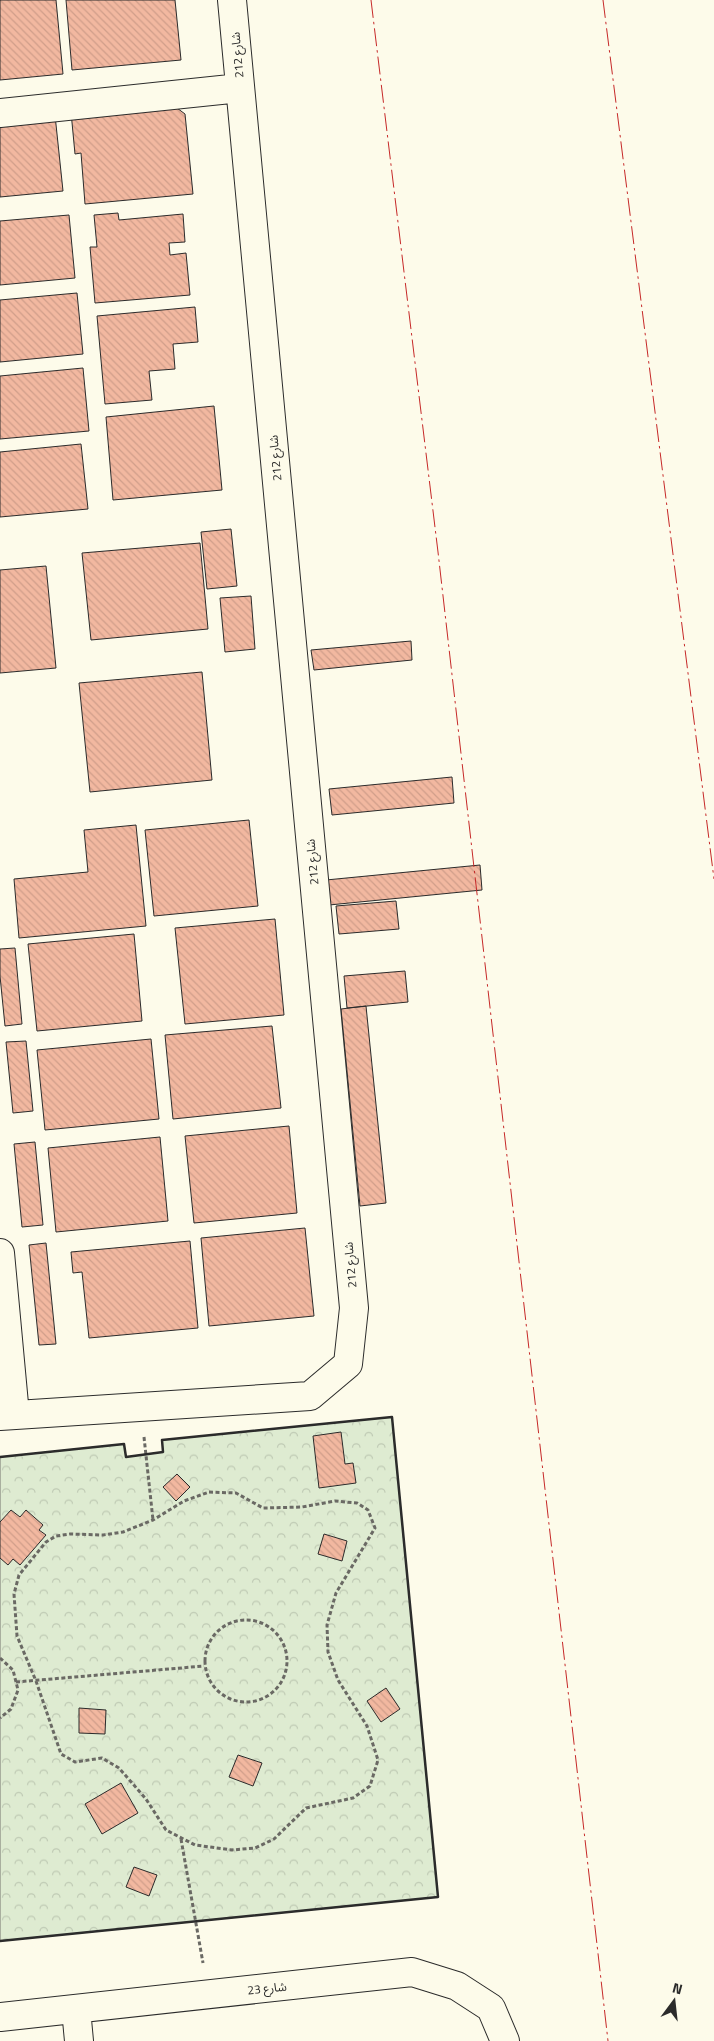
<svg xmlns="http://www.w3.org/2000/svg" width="714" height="2041" font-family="'Titillium Web','Noto Sans Arabic',sans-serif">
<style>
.park{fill:url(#park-crowns);stroke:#74746e}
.building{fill:url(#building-back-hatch);stroke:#2b2b2b}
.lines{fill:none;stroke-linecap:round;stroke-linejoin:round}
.minor-casing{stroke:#2b2b2b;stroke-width:30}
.path{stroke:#6a6964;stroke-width:3;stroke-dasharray:4 2.5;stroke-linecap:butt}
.minor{stroke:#fdfbea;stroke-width:28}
.wall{stroke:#2b2b2b;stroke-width:2.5}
.power{stroke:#c62828;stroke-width:1;stroke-dasharray:18 4 2.5 4;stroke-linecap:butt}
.labels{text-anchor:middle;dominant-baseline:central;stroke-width:4;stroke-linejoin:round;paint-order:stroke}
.street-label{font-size:12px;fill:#2b2b2b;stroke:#fdfbea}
</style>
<defs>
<pattern id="park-crowns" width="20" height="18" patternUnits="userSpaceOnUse" patternTransform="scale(1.25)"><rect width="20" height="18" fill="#deebd1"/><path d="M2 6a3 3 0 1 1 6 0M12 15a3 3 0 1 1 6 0" fill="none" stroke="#bfcab4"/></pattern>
<pattern id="building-back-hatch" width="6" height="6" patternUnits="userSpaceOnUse" patternTransform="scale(1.25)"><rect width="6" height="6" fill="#f2b8a0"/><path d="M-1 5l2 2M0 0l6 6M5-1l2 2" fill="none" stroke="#d09e8a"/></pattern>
</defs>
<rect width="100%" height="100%" fill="#fdfbea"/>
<!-- park -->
<path class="park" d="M392,1417L438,1897L0,1941V1457L124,1444L126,1457L163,1452L162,1440Z"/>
<!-- building -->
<path class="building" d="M0,0H56L63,74L0,80Z
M66,0H175L181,60L72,70Z
M169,102L185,114L193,194L85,204L81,153L75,154L71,112Z
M55,115L63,191L0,197V120Z
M118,213L119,220L183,214L185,242L169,243L170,255L186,253L190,295L95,303L90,247H97L94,215Z
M69,215L75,278L0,285V221Z
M77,293L83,354L0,362V300Z
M195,307L198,342L173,344L175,369L149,371L152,400L105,404L97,316Z
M83,368L89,431L0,439V376Z
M214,406L222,490L113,500L106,417Z
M81,444L88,509L0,517V452Z
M231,529L237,586L207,589L201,532Z
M200,543L208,629L91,640L82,553Z
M46,566L56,668L0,673V570Z
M251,596L255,649L225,652L220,598Z
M411,641L412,660L314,670L311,650Z
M202,672L212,780L90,792L79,683Z
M452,777L454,803L332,815L329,789Z
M249,820L258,906L154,916L145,830Z
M136,825L146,926L19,938L14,879L88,872L84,830Z
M480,865L482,890L329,905L326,880Z
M396,901L399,929L339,934L336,906Z
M275,919L284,1015L185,1024L175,928Z
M134,934L142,1021L37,1031L28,944Z
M15,948L22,1024L5,1026L0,976V949Z
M405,971L408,1002L347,1008L344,976Z
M366,1006L386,1203L360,1206L341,1009Z
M272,1026L281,1108L173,1119L165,1035Z
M151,1039L159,1119L45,1130L37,1050Z
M26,1041L33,1111L13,1113L6,1042Z
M289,1126L297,1213L194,1223L185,1136Z
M160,1137L168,1221L56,1232L48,1148Z
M35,1142L43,1225L22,1227L14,1144Z
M305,1228L314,1316L209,1326L201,1238Z
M190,1241L198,1328L89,1338L82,1272L73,1273L71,1252Z
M46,1243L56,1344L39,1345L29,1245Z
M341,1432L345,1464L353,1463L356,1483L319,1488L313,1436Z
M177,1474L190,1487L176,1501L163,1487Z
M11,1510L20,1517L26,1510L43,1525L39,1530L46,1535L20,1565L13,1559L8,1565L0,1558V1522Z
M324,1534L347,1541L342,1561L318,1554Z
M386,1688L400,1709L381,1722L367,1701Z
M79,1708L106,1710L105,1734L79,1733Z
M238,1755L262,1763L253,1786L229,1777Z
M121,1783L138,1813L102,1834L85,1804Z
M134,1867L157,1875L149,1896L126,1887Z"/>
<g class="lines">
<!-- minor casing -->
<g class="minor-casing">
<path id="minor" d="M0,113L240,88
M0,1253L15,1415
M0,1416L310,1396L348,1364L354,1308L232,0
M76,2009L79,2041
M0,2017L412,1972L457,1986L491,2008L505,2041"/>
</g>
<!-- path -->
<path class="path" d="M144,1437L153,1520
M209,1492L236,1493L263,1508L302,1507L335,1501L357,1503L368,1510L375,1528L336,1593L327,1625L328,1652L338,1680L367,1726L378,1760L370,1786L353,1798L306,1808L274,1839L255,1848L232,1850L195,1845L166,1830L146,1799L119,1768L102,1758L75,1762L61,1754L36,1681L17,1636L14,1594L19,1575L46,1542L56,1536L70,1534L103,1535L123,1532L153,1520L184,1501Z
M205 1661a41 41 0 1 1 82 0a41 41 0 1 1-82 0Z
M0,1658L13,1670L18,1690L11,1709L0,1718
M16,1682L204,1666
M181,1839L203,1963"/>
<!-- minor -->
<use href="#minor" class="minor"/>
<!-- wall -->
<path class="wall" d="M0,1457L124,1444L126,1457L163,1452L162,1440L392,1417L438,1897L0,1941"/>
<!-- power -->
<path class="power" d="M371,0L438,552L608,2041
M603,0L714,879"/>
</g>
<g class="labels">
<!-- street labels -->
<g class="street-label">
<text transform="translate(237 55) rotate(-95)">شارع 212</text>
<text transform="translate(275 458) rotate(-95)">شارع 212</text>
<text transform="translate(312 862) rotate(-95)">شارع 212</text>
<text transform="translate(350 1265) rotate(-95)">شارع 212</text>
<text transform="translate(267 1988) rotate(-6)">شارع 23</text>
</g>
</g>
<!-- north arrow -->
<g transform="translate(674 2001) rotate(15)" stroke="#fdfbea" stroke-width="4" paint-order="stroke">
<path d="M0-4L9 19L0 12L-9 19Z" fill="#2b2b2b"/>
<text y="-8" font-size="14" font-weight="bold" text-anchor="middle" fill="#2b2b2b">N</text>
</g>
</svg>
